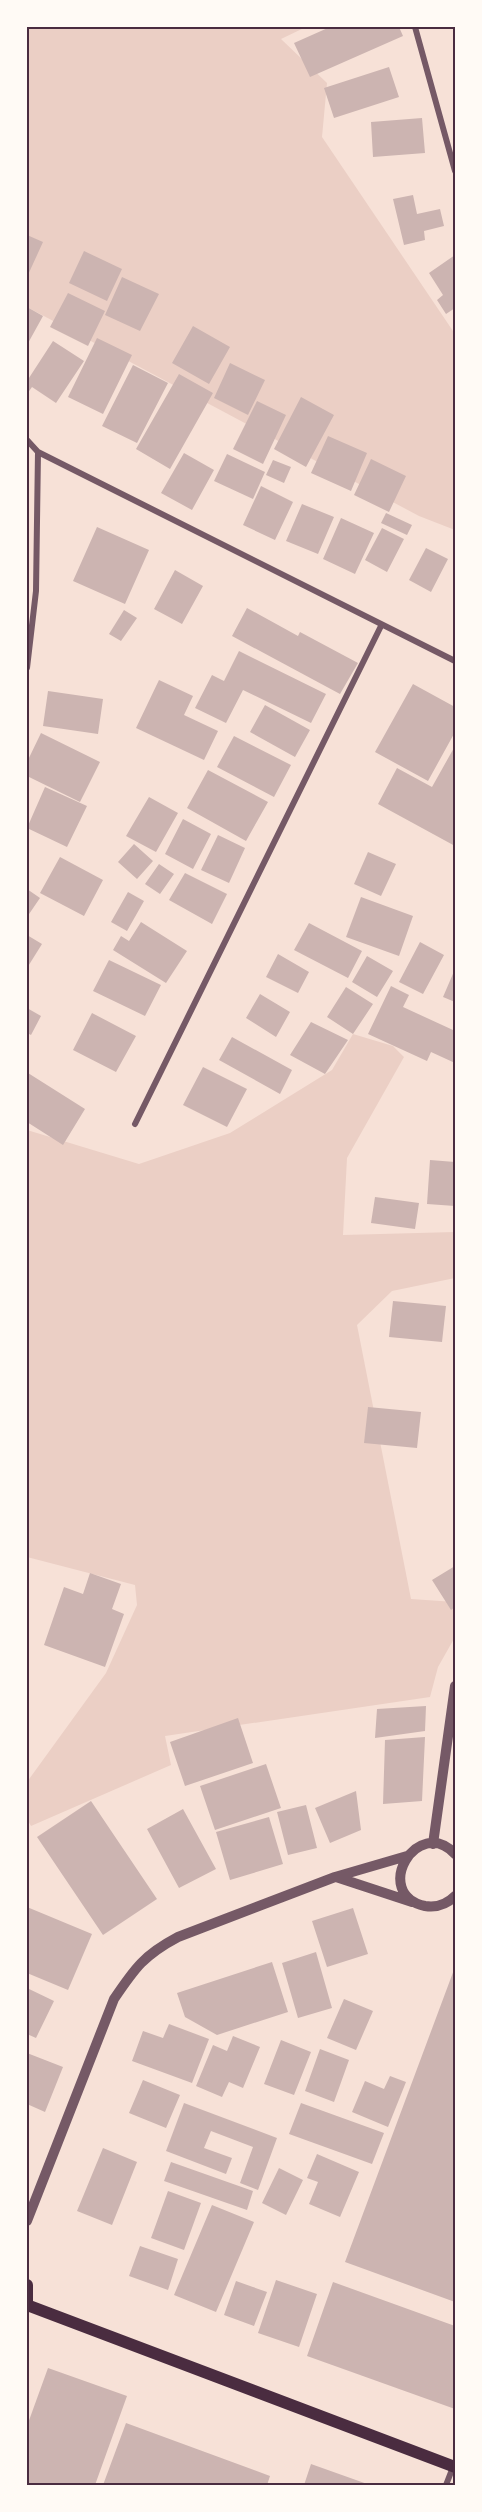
<svg xmlns="http://www.w3.org/2000/svg" width="482" height="2512" font-family="Barlow,sans-serif">
<style>
.green{fill:#ebcfc5}
.building{fill:#ccb4b1}
.lines{fill:none;stroke-linecap:round;stroke-linejoin:round}
.minor{stroke:#755966;stroke-width:6}
.tertiary{stroke:#755966;stroke-width:10}
.secondary{stroke:#4a2c40;stroke-width:12}
.neatline{fill:none;stroke:#4a2c40;stroke-width:2}
</style>
<rect width="100%" height="100%" fill="#f7e1d7"/>
<!-- green -->
<path class="green" d="M27,27H306L281,39L327,83L322,137L455,334V530L419,516L27,307Z
M353,1034L393,1046L404,1057L347,1158L343,1235L455,1232V1278L392,1291L357,1325L411,1599L455,1602V1637L438,1667L430,1697L165,1736L171,1765L31,1826L27,1819V1782L106,1673L137,1605L135,1585L27,1557V1130L139,1164L230,1133L332,1070Z"/>
<!-- building -->
<path class="building" d="M330,27H399L403,36L310,77L294,43Z
M389,67L399,97L334,118L324,88Z
M422,118L425,153L373,157L371,122Z
M413,195L417,214L440,209L444,226L424,231L425,240L404,245L393,199Z
M27,235L43,242L27,277Z
M84,251L122,269L107,301L69,283Z
M455,255V308L446,314L437,300L443,295L429,273Z
M122,277L159,294L140,331L105,315Z
M68,293L105,311L88,346L50,327Z
M27,307L43,316L27,345Z
M193,326L230,347L209,384L172,363Z
M97,338L132,355L103,414L68,397Z
M53,341L84,361L56,403L32,387L27,394V381Z
M230,363L265,380L248,415L214,398Z
M133,365L168,383L137,443L102,426Z
M179,374L213,393L170,469L136,449Z
M301,397L334,415L306,467L274,449Z
M257,401L286,415L263,464L233,449Z
M328,436L367,453L351,491L311,473Z
M184,453L214,470L192,510L161,493Z
M227,454L265,472L253,499L214,481Z
M371,459L406,476L389,512L354,495Z
M273,460L291,467L284,483L266,475Z
M261,486L293,502L275,540L243,525Z
M302,504L334,517L318,554L286,541Z
M386,513L412,525L407,535L381,523Z
M341,518L374,533L355,574L323,559Z
M97,527L149,550L125,604L73,581Z
M382,528L404,539L387,572L365,560Z
M426,548L448,559L431,592L409,580Z
M175,570L203,586L182,624L154,609Z
M247,608L298,636L300,632L358,663L340,694L232,636Z
M124,610L137,618L121,641L109,634Z
M239,651L326,694L311,723L243,690L226,723L195,708L212,675L224,681Z
M159,680L193,696L184,715L218,731L204,760L136,728Z
M413,684L455,707V732L428,781L375,752Z
M48,691L103,699L98,734L43,726Z
M265,705L310,730L295,757L250,732Z
M41,733L100,762L80,802L27,776V762Z
M234,736L291,765L274,797L217,767Z
M455,746V846L378,804L397,768L432,787Z
M208,770L268,802L246,841L187,808Z
M45,787L87,806L67,847L27,828Z
M149,797L178,813L156,852L126,836Z
M183,819L211,834L193,869L165,854Z
M218,835L245,848L229,883L201,870Z
M134,844L153,861L137,879L118,862Z
M368,852L396,864L381,896L354,884Z
M60,857L103,880L84,916L40,893Z
M159,864L174,874L160,894L145,884Z
M185,873L227,894L212,924L169,900Z
M27,889L40,898L27,917Z
M128,892L144,901L127,931L111,922Z
M361,897L413,916L399,956L346,937Z
M141,922L187,951L166,983L113,950L121,936L129,941Z
M309,923L362,951L348,978L294,950Z
M27,935L42,944L27,968Z
M420,942L444,955L423,994L399,982Z
M278,954L309,972L298,993L266,977Z
M367,956L393,971L377,997L352,982Z
M109,960L161,985L145,1016L93,991Z
M455,969V1002L443,997Z
M391,986L409,995L403,1007L453,1030L455,1026V1063L431,1052L427,1061L368,1034Z
M346,987L373,1004L353,1034L327,1017Z
M260,994L290,1012L276,1037L246,1018Z
M27,1008L41,1016L31,1035L27,1033Z
M92,1013L136,1036L116,1072L73,1050Z
M311,1022L348,1040L325,1074L290,1055Z
M232,1037L292,1070L280,1094L219,1060Z
M203,1067L247,1089L227,1127L183,1105Z
M28,1073L85,1109L63,1145L27,1122Z
M430,1160L455,1162V1206L427,1204Z
M375,1197L419,1203L415,1229L371,1223Z
M393,1301L446,1306L442,1342L389,1337Z
M368,1407L421,1412L417,1448L364,1443Z
M455,1566V1607L451,1610L432,1580Z
M90,1573L121,1584L112,1609L124,1614L105,1667L44,1645L64,1587L83,1594Z
M426,1706L425,1731L375,1738L377,1709Z
M238,1718L253,1763L185,1786L170,1742Z
M425,1737L422,1801L383,1804L385,1740Z
M266,1764L281,1808L215,1830L200,1786Z
M356,1791L361,1830L330,1843L315,1808Z
M91,1801L157,1899L103,1935L37,1837Z
M306,1805L317,1848L288,1855L277,1812Z
M183,1809L216,1869L179,1888L147,1829Z
M269,1817L283,1864L230,1880L216,1832Z
M27,1907L92,1934L68,1990L27,1973Z
M353,1908L368,1954L327,1967L312,1921Z
M316,1952L332,2008L298,2018L282,1963Z
M272,1962L288,2012L217,2035L185,2017L177,1993Z
M455,1967V2302L345,2262Z
M27,1988L54,2001L36,2038L27,2034Z
M344,1999L373,2011L356,2050L327,2038Z
M169,2024L209,2039L192,2083L132,2061L143,2031L163,2038Z
M233,2036L260,2047L243,2088L229,2082L222,2097L196,2086L213,2045L227,2051Z
M281,2040L311,2052L294,2095L264,2084Z
M320,2049L349,2060L334,2102L305,2091Z
M27,2053L63,2067L45,2112L27,2104Z
M390,2076L406,2082L388,2127L352,2112L365,2081L384,2089Z
M143,2080L180,2095L166,2128L129,2113Z
M184,2103L277,2138L258,2190L240,2183L253,2147L211,2131L204,2148L232,2158L226,2174L166,2151Z
M301,2103L384,2133L372,2164L289,2134Z
M103,2148L137,2162L112,2225L77,2211Z
M317,2154L359,2172L340,2217L309,2204L318,2182L307,2178Z
M171,2162L253,2191L247,2210L164,2181Z
M279,2168L303,2180L286,2215L262,2203Z
M168,2191L201,2203L184,2250L151,2238Z
M212,2205L254,2222L216,2312L174,2295Z
M140,2246L178,2259L168,2290L129,2276Z
M276,2280L317,2294L299,2347L258,2333Z
M236,2281L267,2292L254,2326L224,2315Z
M333,2282L455,2326V2409L307,2356Z
M48,2368L127,2396L95,2485H27V2426Z
M126,2423L270,2476L267,2485H103Z
M311,2464L370,2485H304Z"/>
<g class="lines">
<!-- minor -->
<path class="minor" d="M415,27L455,171
M27,440L38,452L455,661
M27,668L36,591L38,452
M135,1124L381,626
M446,2485L453,2467"/>
<!-- tertiary -->
<path class="tertiary" d="M433,1844L455,1686
M455,1854C417,1814 371,1894 425,1906C437,1908 447,1904 455,1896
M336,1877L412,1902
M27,2221L114,1999C135,1968 144,1955 178,1937L335,1877L407,1856"/>
<!-- secondary -->
<path class="secondary" d="M27,2285V2303
M27,2305L455,2467"/>
</g>
<!-- border -->
<rect width="482" height="2512" fill="none" stroke="#fffaf5" stroke-width="57"/>
<rect x="28" y="28" width="426" height="2456" class="neatline"/>
</svg>
